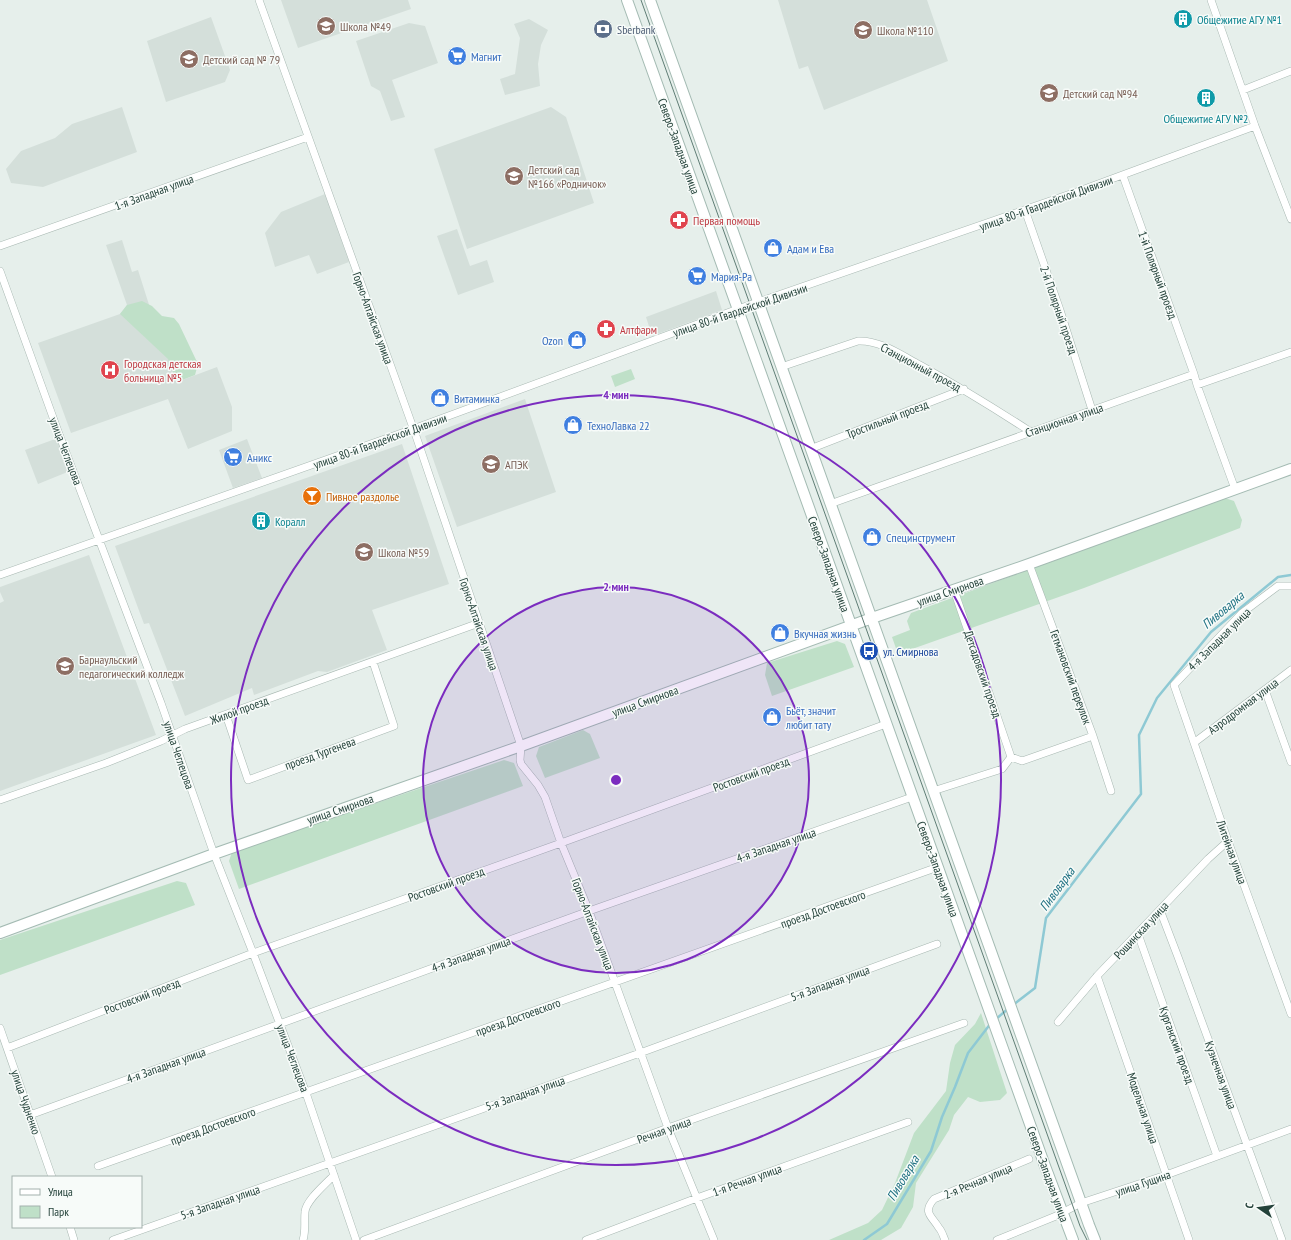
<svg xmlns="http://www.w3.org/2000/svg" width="1291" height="1240" font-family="'PT Sans Narrow',sans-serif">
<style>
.built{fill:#d4dfda}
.green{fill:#bfe0c8}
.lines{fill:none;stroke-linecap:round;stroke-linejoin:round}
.stream{stroke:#8ec9d4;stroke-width:2.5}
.street-casing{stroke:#a8b8b2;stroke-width:8}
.secondary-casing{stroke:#a4bbb3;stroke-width:12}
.street{stroke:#fff;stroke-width:7}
.secondary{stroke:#fff;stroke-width:10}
.tram{stroke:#5f7d75;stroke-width:1}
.ring{fill:none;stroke:#7b2cbf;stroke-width:2}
.labels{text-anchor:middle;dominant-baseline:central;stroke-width:3;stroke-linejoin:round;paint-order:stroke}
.culture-label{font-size:12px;fill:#0d838f;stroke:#f7fbf9;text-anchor:start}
.education-label{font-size:12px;fill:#785e54;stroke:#f7fbf9;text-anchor:start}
.service-label{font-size:12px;fill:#4e5e75;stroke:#f7fbf9;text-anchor:start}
.shop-label{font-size:12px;fill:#366cbe;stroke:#f7fbf9;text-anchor:start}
.street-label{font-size:12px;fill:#24423a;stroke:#f7fbf9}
.health-label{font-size:12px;fill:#be3a42;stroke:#f7fbf9;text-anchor:start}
.food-label{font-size:12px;fill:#c56008;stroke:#f7fbf9;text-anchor:start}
.transit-label{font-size:12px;fill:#164399;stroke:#f7fbf9;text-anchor:start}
.water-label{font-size:13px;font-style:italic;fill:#1c6f80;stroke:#f7fbf9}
.centre{fill:#7b2cbf;stroke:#f7fbf9;stroke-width:2}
.ring-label{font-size:12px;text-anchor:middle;font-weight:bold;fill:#7b2cbf;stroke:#f7fbf9;stroke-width:3;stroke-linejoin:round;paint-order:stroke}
</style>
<rect width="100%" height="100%" fill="#e6efeb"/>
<!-- built -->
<path class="built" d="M281,0H408L411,9L298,48Z
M778,0H927L948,61L824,110L808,66L799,69Z
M211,17L230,70L225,82L166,102L147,41Z
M529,19L548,30L541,45L538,64L540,86L505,95L500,79L515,74L520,38L514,24Z
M409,23L425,26L438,63L392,80L405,117L391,121L380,91L371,86L356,41Z
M122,107L137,152L43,187L11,183L6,169L21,151L55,138L72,124Z
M551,107L566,117L594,203L467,249L434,149Z
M325,194L349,262L317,274L309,255L275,267L265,233L281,212Z
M457,229L470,266L487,260L494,282L458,295L437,236Z
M122,240L132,272L138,270L151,311L142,334L169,359L177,382L217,367L232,407V431L188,449L168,399L71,433L38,343L120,314L127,305L106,245Z
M716,291L722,310L652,336L646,317Z
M525,399L556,492L457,527L425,436Z
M58,438L70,471L38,484L25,450Z
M247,439L262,478L233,488L219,450Z
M402,444L449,584L372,610L387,650L327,672L318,671L254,695L252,688L185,716L149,623L144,624L115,546Z
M89,555L156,735L0,791V603L4,601L0,592V587Z"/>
<!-- green -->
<path class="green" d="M142,301L152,306L162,316L174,318L179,324L198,364L195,375L177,382L168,359L120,314L127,305Z
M631,369L635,379L615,387L611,376Z
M1225,498L1234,501L1242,520L1240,528L1084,588L898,654L892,637L910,630L907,621L911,613Z
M837,641L845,644L854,667L772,696L765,675L767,663Z
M583,730L590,734L600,758L545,778L536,756L539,747Z
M504,760L514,763L523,786L239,889L229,861L232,852Z
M177,881L186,883L195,905L0,975V940Z
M981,1013L1007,1093L1000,1100L980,1102L968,1097L954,1115L949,1130L916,1183L913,1207L901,1228L881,1240H829L868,1223L882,1210L895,1183L914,1133L946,1091L950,1063L955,1045L975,1024Z"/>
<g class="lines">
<!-- stream -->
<path class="stream" d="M1013,1005L1035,988L1046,918L1141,794L1139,735L1157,698L1211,632L1278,577L1291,575
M996,1019L1009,1008
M864,1240L887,1224L931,1151L942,1117L955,1087L968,1053L991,1023"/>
<!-- street casing -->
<g class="street-casing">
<path id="street" d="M259,0L416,436L521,746L520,760L521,764L538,785L545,797L561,843L589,911L668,1128L714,1240
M1211,0L1255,126L1291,219
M1243,90L1291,71
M1123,176L1194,374
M1025,210L1060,310L1092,410
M0,246L308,137
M0,271L59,434L161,703L214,854L253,953L306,1093L356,1240
M781,367L858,341C880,340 901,355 920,365C958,386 994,408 1031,432
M1197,385L1235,489
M810,449L964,389
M830,504L1194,374L1197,385L1291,352
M1029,564L1093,736L1111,791
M0,575L413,429L738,309L1079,191L1255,126
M1291,586H1278L1242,613L1174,685L1228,841L1291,1014
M954,590L1011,757
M1265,690L1291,762
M226,715L248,780L394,726L373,662
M1195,742L1291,670
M933,791L1002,769L1011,757L1022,761L1093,736
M0,800L106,763L161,741L185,729L479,623
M1160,910L1178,957L1282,1240
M1138,934L1217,1156
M1097,976L1189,1240
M1058,1022L1097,976L1208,859L1228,841
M0,1028L52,1177
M7,1048L253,953L561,843L886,724
M30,1115L589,911L912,797
M98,1166L938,867
M70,1227L74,1240
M113,1240L640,1053L937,944
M303,1240C306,1231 304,1221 305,1212C306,1200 326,1184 334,1175
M364,1240L668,1128L964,1023
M586,1240L697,1198L908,1122
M945,1240C943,1236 942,1231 939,1228C932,1216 922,1213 934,1199L1029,1159
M997,1240L1056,1216L1081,1203L1166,1175L1291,1129"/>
</g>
<!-- secondary casing -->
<g class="secondary-casing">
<path id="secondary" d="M627,0L1045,1166L1073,1240
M650,0L1089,1225L1095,1240
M0,933L214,854L521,746L872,618L1029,564L1291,469"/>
</g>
<!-- street -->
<use href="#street" class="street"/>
<!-- secondary -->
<use href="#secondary" class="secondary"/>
<!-- tram -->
<path class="tram" d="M641,0L1080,1226L1087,1240"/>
</g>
<!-- distance rings -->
<circle cx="616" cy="780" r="193" fill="#7b2cbf" fill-opacity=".12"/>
<g class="ring">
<circle cx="616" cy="780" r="193"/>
<circle cx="616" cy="780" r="385"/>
</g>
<!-- icons -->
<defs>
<g id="building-disc" transform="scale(1)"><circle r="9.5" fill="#0f9aa8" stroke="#f7fbf9"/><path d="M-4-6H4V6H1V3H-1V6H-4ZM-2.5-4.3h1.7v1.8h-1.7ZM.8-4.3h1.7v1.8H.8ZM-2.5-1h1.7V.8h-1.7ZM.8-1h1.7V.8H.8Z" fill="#fff"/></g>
<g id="school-disc" transform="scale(1)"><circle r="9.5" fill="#8d6e63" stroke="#f7fbf9"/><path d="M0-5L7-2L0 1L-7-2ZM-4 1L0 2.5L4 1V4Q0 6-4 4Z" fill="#fff"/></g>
<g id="bank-disc" transform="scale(1)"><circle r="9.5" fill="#5c6f8a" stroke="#f7fbf9"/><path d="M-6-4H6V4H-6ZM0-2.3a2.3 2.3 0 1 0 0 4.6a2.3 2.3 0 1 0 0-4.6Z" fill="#fff"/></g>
<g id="supermarket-disc" transform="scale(1)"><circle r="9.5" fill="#3f7fe0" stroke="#f7fbf9"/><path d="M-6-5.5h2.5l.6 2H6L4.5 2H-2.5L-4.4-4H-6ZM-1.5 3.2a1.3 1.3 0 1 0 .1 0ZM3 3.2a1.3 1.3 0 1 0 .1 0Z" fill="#fff"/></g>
<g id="pharmacy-disc" transform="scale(1)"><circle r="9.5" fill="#e0444e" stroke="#f7fbf9"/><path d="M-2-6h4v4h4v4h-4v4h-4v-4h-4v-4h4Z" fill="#fff"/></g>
<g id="shop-disc" transform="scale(1)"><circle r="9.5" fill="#3f7fe0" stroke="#f7fbf9"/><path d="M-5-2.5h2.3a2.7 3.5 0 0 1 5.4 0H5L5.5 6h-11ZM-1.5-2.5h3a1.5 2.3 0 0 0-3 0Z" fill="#fff"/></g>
<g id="hospital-disc" transform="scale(1)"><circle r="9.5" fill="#e0444e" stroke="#f7fbf9"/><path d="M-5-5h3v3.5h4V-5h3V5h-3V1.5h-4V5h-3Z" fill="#fff"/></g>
<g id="university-disc" transform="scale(1)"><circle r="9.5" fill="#8d6e63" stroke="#f7fbf9"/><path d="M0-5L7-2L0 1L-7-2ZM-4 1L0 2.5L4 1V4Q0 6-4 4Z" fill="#fff"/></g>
<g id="bar-disc" transform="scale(1)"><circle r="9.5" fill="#e8710a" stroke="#f7fbf9"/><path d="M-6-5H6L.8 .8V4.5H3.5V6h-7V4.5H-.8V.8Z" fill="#fff"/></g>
<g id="bus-disc" transform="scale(1)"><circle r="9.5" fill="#1a4fb4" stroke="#f7fbf9"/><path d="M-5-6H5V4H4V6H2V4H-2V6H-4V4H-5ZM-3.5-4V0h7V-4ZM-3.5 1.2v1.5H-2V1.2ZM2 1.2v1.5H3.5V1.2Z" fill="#fff"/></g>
</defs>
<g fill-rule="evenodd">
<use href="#building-disc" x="1183" y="19"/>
<use href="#school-disc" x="326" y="26"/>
<use href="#bank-disc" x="603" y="29"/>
<use href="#school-disc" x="863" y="30"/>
<use href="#supermarket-disc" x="457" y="56"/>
<use href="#school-disc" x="189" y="59"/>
<use href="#school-disc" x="1049" y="93"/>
<use href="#building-disc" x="1206" y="98"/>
<use href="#school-disc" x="514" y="176"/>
<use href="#pharmacy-disc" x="679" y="220"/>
<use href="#shop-disc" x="773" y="248"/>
<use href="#supermarket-disc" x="697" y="276"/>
<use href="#pharmacy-disc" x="606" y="329"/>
<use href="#shop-disc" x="577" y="340"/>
<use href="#hospital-disc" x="110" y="370"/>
<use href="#shop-disc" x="440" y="398"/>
<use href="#shop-disc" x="573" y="425"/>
<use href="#supermarket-disc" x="233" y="457"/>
<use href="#university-disc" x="491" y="464"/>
<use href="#bar-disc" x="312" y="496"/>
<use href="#building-disc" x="261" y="521"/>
<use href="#shop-disc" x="872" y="537"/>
<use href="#school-disc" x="364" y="552"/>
<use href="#shop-disc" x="780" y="633"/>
<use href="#bus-disc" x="869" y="651"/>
<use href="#university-disc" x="65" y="666"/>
<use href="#shop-disc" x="772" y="717"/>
</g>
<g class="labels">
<!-- culture labels -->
<g class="culture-label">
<text x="1197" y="19">Общежитие АГУ №1</text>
<text x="1206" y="118" text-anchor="middle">Общежитие АГУ №2</text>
<text x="275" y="521">Коралл</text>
</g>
<!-- education labels -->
<g class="education-label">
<text x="340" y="26">Школа №49</text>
<text x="877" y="30">Школа №110</text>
<text x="203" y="59">Детский сад № 79</text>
<text x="1063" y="93">Детский сад №94</text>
<text x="528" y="169">Детский сад<tspan x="528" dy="14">№166 «Родничок»</tspan></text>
<text x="505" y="464">АПЭК</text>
<text x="378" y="552">Школа №59</text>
<text x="79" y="659">Барнаульский<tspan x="79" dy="14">педагогический колледж</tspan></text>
</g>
<!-- service labels -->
<g class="service-label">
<text x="617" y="29">Sberbank</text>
</g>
<!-- shop labels -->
<g class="shop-label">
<text x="471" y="56">Магнит</text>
<text x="787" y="248">Адам и Ева</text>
<text x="711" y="276">Мария-Ра</text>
<text x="563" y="340" text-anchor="end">Ozon</text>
<text x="454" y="398">Витаминка</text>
<text x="587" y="425">ТехноЛавка 22</text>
<text x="247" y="457">Аникс</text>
<text x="886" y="537">Специнструмент</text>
<text x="794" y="633">Вкучная жизнь</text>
<text x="786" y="710">Бьёт, значит<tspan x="786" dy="14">любит тату</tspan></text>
</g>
<!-- street labels -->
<g class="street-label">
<text transform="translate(679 146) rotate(70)">Северо-Западная улица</text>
<text transform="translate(154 192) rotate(-20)">1-я Западная улица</text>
<text transform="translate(1046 203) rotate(-20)">улица 80-й Гвардейской Дивизии</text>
<text transform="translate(1158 275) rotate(70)">1-й Полярный проезд</text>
<text transform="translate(740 310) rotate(-19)">улица 80-й Гвардейской Дивизии</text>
<text transform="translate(1059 310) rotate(71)">2-й Полярный проезд</text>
<text transform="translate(373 318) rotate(70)">Горно-Алтайская улица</text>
<text transform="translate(921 367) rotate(28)">Станционный проезд</text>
<text transform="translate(887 419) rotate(-21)">Тростильный проезд</text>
<text transform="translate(1064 420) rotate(-19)">Станционная улица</text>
<text transform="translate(380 441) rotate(-20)">улица 80-й Гвардейской Дивизии</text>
<text transform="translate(66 451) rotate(69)">улица Чеглецова</text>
<text transform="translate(829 564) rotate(70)">Северо-Западная улица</text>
<text transform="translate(950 591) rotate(-19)">улица Смирнова</text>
<text transform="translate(479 624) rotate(71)">Горно-Алтайская улица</text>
<text transform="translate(1219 639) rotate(-45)">4-я Западная улица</text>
<text transform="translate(983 674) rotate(71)">Детсадовский проезд</text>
<text transform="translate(1071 677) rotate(70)">Гетмановский переулок</text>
<text transform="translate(645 701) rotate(-20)">улица Смирнова</text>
<text transform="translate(1243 706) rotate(-37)">Аэродромная улица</text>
<text transform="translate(239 710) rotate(-20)">Жилой проезд</text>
<text transform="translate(320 753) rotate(-20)">проезд Тургенева</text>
<text transform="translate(179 755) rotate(71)">улица Чеглецова</text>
<text transform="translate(751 774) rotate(-20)">Ростовский проезд</text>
<text transform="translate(340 809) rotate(-19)">улица Смирнова</text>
<text transform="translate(776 845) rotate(-19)">4-я Западная улица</text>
<text transform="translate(1232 852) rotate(70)">Литейная улица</text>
<text transform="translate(938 869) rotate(70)">Северо-Западная улица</text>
<text transform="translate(446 884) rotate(-20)">Ростовский проезд</text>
<text transform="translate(823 909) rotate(-20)">проезд Достоевского</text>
<text transform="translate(593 924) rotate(69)">Горно-Алтайская улица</text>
<text transform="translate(1141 930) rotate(-47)">Рощинская улица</text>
<text transform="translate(471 954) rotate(-20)">4-я Западная улица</text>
<text transform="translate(830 983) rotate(-20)">5-я Западная улица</text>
<text transform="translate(142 996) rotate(-21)">Ростовский проезд</text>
<text transform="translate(518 1017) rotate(-20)">проезд Достоевского</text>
<text transform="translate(1177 1045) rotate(70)">Курганский проезд</text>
<text transform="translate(293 1058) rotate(69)">улица Чеглецова</text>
<text transform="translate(166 1065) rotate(-20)">4-я Западная улица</text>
<text transform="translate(1221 1075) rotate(70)">Кузнечная улица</text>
<text transform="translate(525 1093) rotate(-19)">5-я Западная улица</text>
<text transform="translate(26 1102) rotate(71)">улица Чудненко</text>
<text transform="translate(1143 1108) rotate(71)">Модельная улица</text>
<text transform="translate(213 1126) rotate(-20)">проезд Достоевского</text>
<text transform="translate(664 1130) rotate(-20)">Речная улица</text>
<text transform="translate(1048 1174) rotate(70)">Северо-Западная улица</text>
<text transform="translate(747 1180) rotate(-20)">1-я Речная улица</text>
<text transform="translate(978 1181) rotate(-23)">2-я Речная улица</text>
<text transform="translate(1143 1183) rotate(-19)">улица Гущина</text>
<text transform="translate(220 1202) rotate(-19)">5-я Западная улица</text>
</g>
<!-- health labels -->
<g class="health-label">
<text x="693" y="220">Первая помощь</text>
<text x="620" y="329">Алтфарм</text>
<text x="124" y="363">Городская детская<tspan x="124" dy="14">больница №5</tspan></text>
</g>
<!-- food labels -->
<g class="food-label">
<text x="326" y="496">Пивное раздолье</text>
</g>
<!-- transit labels -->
<g class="transit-label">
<text x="883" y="651">ул. Смирнова</text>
</g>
<!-- water labels -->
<g class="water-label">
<text transform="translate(1223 610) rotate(-40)">Пивоварка</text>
<text transform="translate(1057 889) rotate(-54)">Пивоварка</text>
<text transform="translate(903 1178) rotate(-59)">Пивоварка</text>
</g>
</g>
<circle cx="616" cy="780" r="6" class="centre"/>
<g class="ring-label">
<text x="616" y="399">4 мин</text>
<text x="616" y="591">2 мин</text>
</g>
<!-- legend -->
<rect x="12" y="1176" width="130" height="52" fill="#f7fbf9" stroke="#a3b1ad"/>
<rect x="20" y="1189" width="20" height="6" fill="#ffffff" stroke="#a3b1ad"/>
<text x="48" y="1196" font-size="12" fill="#24423a">Улица</text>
<rect x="20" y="1206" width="20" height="12" fill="#bfe0c8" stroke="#a3b1ad"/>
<text x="48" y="1216" font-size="12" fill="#24423a">Парк</text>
<!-- north arrow -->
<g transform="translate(1259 1208) rotate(283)" stroke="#f7fbf9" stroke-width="3" paint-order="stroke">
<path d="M0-3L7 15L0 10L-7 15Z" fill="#24423a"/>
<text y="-6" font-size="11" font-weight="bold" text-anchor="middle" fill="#24423a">С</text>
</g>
</svg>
